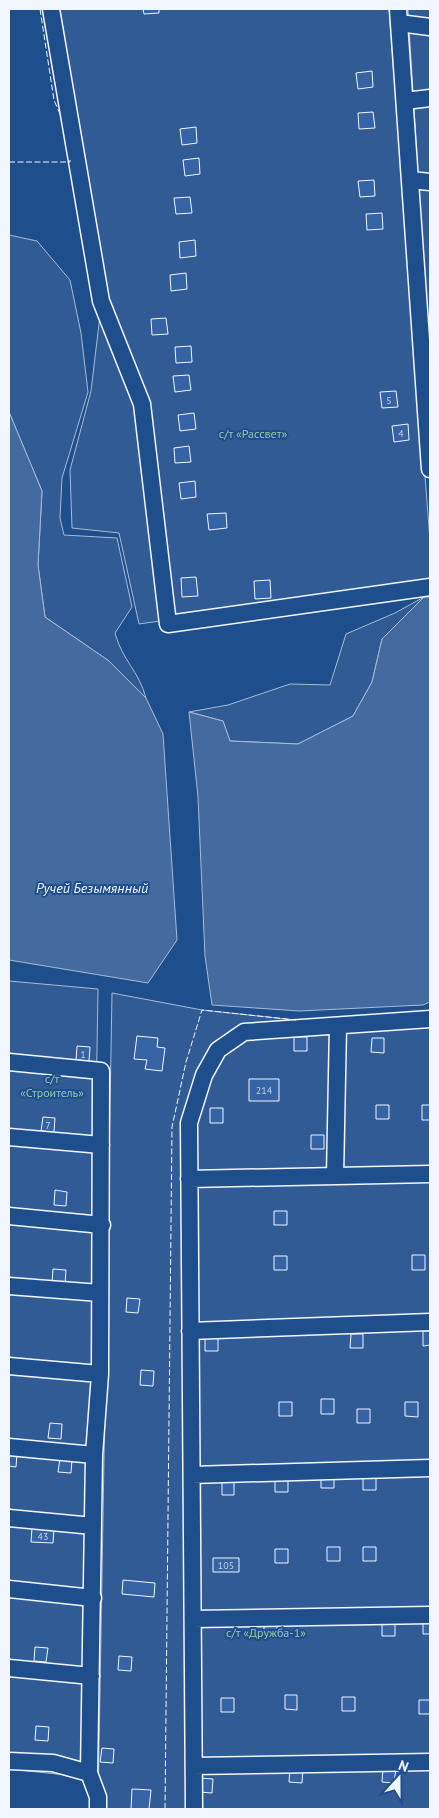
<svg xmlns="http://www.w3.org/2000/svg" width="439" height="1818" font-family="'PT Sans',sans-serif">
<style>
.green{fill:#305b95;stroke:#a8bbd7}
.water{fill:#446ba0;stroke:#a8bbd7}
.building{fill:#3563a3;stroke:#f2f6ff}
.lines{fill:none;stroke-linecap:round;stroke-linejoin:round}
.minor-casing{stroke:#f2f6ff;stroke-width:19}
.minor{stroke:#1f4e8c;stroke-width:16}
.fence{stroke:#f2f6ff;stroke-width:1;stroke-dasharray:6 2.5;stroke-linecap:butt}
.labels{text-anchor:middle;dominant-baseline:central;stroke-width:4;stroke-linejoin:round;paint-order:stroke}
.number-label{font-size:10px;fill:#c3d1e8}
.park-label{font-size:12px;fill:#97c8a6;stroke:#1f4e8c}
.water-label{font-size:14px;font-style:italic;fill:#f2f6ff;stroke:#1f4e8c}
</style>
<rect width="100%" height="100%" fill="#1f4e8c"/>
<!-- green -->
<path class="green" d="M60,9H389L430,541V583L139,624L119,533L72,528L70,470L91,391L103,290Z
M408,9H430V377Z
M9,235L37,241L70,280L81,333L88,392L62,478L60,518L64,535L117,538L132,607L115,633C122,660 139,671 146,698L109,661L45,617L38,565L42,491L9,412Z
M424,597L382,639L372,682L353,716L298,744L230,741L223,721L189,712L228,705L290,684L330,685L346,634L395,613Z
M9,981L98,989L85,1777L9,1769Z
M112,993L202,1010L296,1020L430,1011V1809H98Z"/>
<!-- water -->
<path class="water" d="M9,412L42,491L38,565L45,617L109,661L146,698L163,734L177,940L148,983L9,960Z
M424,597H430V1002L423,1005L299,1011L212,1005L205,956L198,797L189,712L223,721L230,741L298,744L353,716L372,682L382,639Z"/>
<!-- building -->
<path class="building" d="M143,9H159V13L144,14Z
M372,71L373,87L358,89L356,73Z
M373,112L375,128L359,129L358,113Z
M196,127L197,143L182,145L180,129Z
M199,158L200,174L185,176L183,160Z
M374,180L375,196L360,197L358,181Z
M190,197L192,213L176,214L174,198Z
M382,213L383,229L367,230L366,214Z
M195,240L196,256L180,258L179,242Z
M186,273L187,289L171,291L170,275Z
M166,318L168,334L152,335L151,319Z
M191,346L192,362L176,363L175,347Z
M189,375L191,390L175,392L173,376Z
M396,391L398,407L382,408L380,392Z
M194,413L196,429L180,431L178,415Z
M408,424L409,440L394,442L392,426Z
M189,446L191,462L175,463L174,448Z
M195,481L196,497L181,499L179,483Z
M226,513L227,528L209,530L207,514Z
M196,577L198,596L182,597L181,578Z
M270,580L271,598L255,599L254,581Z
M137,1036L158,1038L157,1047L165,1048L162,1071L145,1069L147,1060L134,1059Z
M294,1037H307V1051H294Z
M372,1038H384V1053L371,1052Z
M77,1046L90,1047L89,1061L76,1060Z
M249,1079H279V1101H249Z
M376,1105H389V1119H376Z
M422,1105H430V1120H422Z
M210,1108H223V1123H210Z
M43,1117L55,1118L54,1132L41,1131Z
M311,1135H324V1149H311Z
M55,1190L67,1192L66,1206L54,1205Z
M274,1211H287V1225H274Z
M412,1255H425V1270H412Z
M274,1256H287V1270H274Z
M53,1269L66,1270L65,1284L52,1283Z
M127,1298L140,1299L138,1313L126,1312Z
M423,1331H430V1345L423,1346Z
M351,1334H363V1348H350Z
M205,1337H218V1351H205Z
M141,1370L154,1371L153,1386L140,1385Z
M321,1399H334V1414H321Z
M279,1402H292V1416H279Z
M405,1402H418V1417L405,1416Z
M357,1409H370V1423H357Z
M50,1423L62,1424L61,1439L48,1438Z
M9,1452L17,1453L16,1467L9,1466Z
M60,1458L72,1459L71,1473L58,1472Z
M321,1474H334V1488H321Z
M363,1476H376V1490H363Z
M275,1478H288V1492H275Z
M222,1481H234V1495H222Z
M32,1528L54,1529L53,1543L31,1542Z
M327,1547H340V1561H327Z
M363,1547H376V1561H363Z
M275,1549H288V1563H275Z
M213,1558H239V1572H213Z
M123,1580L155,1583L154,1597L122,1594Z
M423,1620H430V1634H423Z
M382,1622H395V1636H382Z
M264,1624H277V1638H264Z
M35,1647L48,1648L46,1662L34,1661Z
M119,1656L132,1657L131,1671L118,1670Z
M285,1695H297V1710L285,1709Z
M342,1697H355V1711H342Z
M221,1698H234V1712H221Z
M419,1700H430V1714H419Z
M36,1726L49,1727L48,1741L35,1740Z
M102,1748L114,1749L113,1763L100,1762Z
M290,1768L303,1769L302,1783L289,1782Z
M383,1768L396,1769L394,1783L382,1782Z
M200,1778L213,1779L212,1793L199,1792Z
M132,1789L151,1790L149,1809H131Z"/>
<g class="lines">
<!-- minor casing -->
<g class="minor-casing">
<path id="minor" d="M51,9L101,301L142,404L168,624L430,587
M398,9L430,469
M399,23L430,27
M405,101L430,98
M410,180L430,182
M9,1062L101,1071L100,1374L94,1455L89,1773L98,1797V1809
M9,1137L101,1145
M335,1176L338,1026
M189,1179L430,1174
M9,1216L102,1225
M9,1286L100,1293
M190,1331L430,1322
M9,1366L100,1374
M9,1447L94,1455
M192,1475L430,1468
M9,1518L93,1526
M9,1589L93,1598
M193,1619L430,1615
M9,1668L91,1676
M9,1761L53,1763L89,1773
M194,1766L430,1762
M194,1809L189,1123L204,1075L218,1050L244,1032L430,1019"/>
</g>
<!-- minor -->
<use href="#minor" class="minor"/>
<!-- fence -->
<path class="fence" d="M40,9L54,100L60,114L63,113
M9,162H70V160
M165,1809L172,1127L186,1062L202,1010L296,1020"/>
</g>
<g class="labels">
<!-- number labels -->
<g class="number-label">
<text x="389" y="400">5</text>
<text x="401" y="433">4</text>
<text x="83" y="1054">1</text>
<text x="264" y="1090">214</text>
<text x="48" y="1125">7</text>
<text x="43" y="1536">43</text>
<text x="226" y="1565">105</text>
</g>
<!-- park labels -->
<g class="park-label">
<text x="253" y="433">с/т «Рассвет»</text>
<text x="52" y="1078">с/т<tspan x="52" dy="14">«Строитель»</tspan></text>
<text x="266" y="1632">с/т «Дружба-1»</text>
</g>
<!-- water labels -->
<g class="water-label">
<text x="92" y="888">Ручей Безымянный</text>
</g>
</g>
<!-- border -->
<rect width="439" height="1818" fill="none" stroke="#f2f6ff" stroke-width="20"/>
<!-- north arrow -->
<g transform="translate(399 1778) rotate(21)" stroke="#1f4e8c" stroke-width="4" paint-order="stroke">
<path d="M0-4L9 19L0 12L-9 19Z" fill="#f2f6ff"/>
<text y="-8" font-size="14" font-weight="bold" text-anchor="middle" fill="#f2f6ff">N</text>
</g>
</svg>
